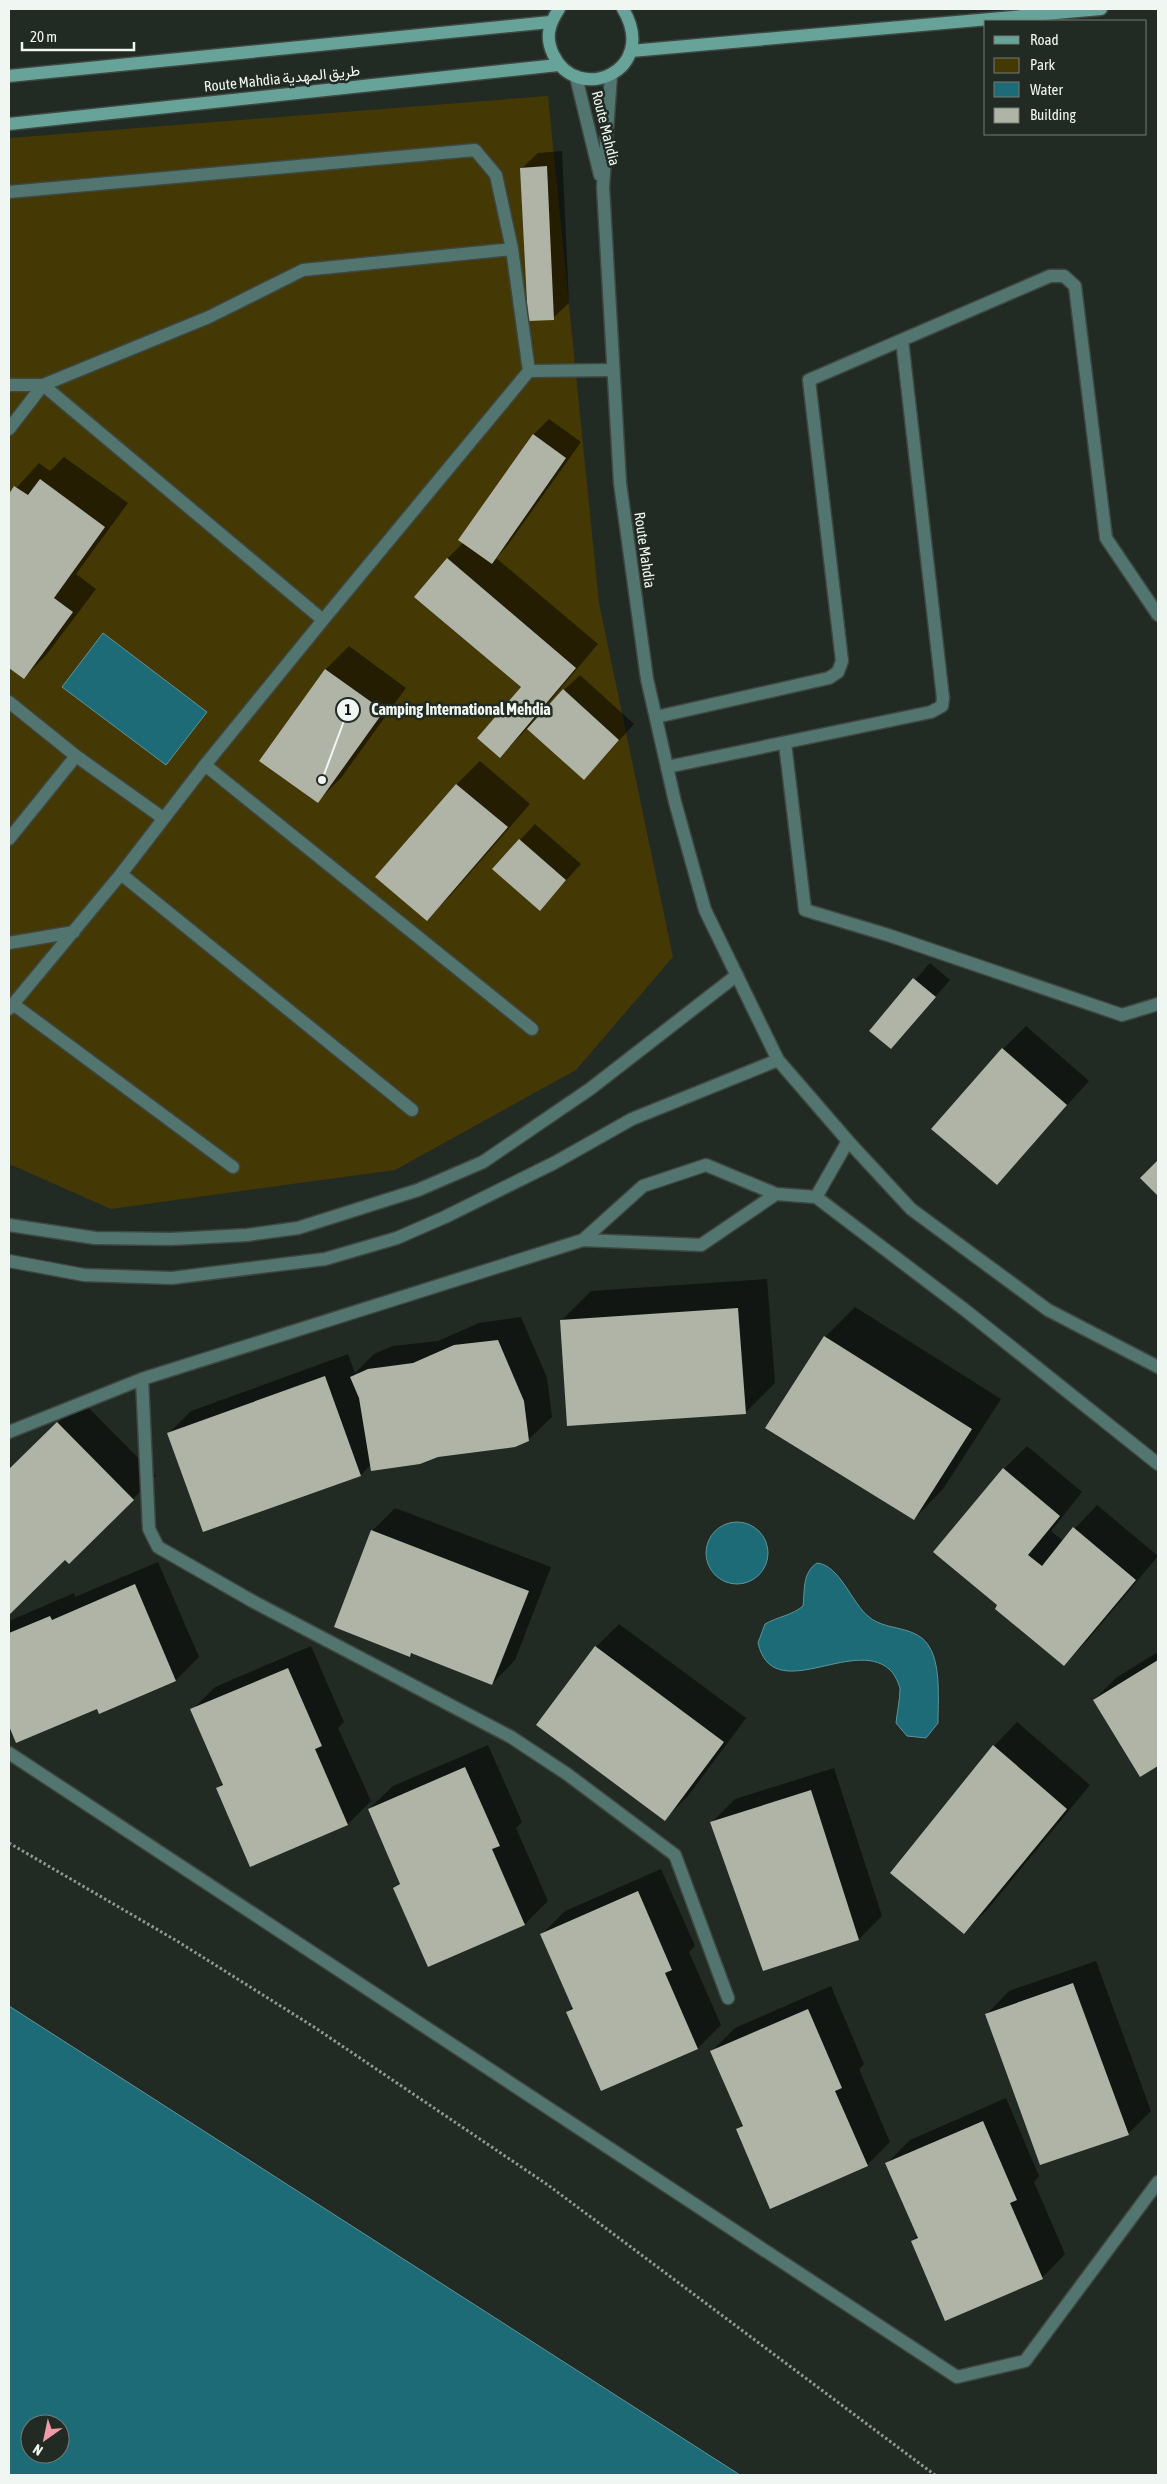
<svg xmlns="http://www.w3.org/2000/svg" width="1167" height="2484" font-family="'Asap Condensed',Vazirmatn,sans-serif">
<style>
.green{fill:#443804}
.water{fill:#1c6b77;stroke:#5c959c;fill-rule:evenodd}
.shadow{fill:#0007}
.building{fill:#afb4a7}
.lines{fill:none;stroke-linecap:round;stroke-linejoin:round}
.lane-casing{stroke:#3e4740;stroke-width:15}
.street-casing{stroke:#3e4740;stroke-width:15}
.secondary-casing{stroke:#3e4740;stroke-width:15}
.path{stroke:#909892;stroke-width:3;stroke-dasharray:2.5 2.5;stroke-linecap:butt}
.lane{stroke:#52766f;stroke-width:12}
.street{stroke:#52766f;stroke-width:12}
.secondary{stroke:#67a398;stroke-width:12}
.labels{text-anchor:middle;dominant-baseline:central;stroke-width:5;stroke-linejoin:round;paint-order:stroke}
.street-label{font-size:15px;fill:#f0f6f1;stroke:#212a23}
.leader{fill:none;stroke:#f0f6f1;stroke-width:2}
.callout-dot{fill:#f0f6f1;stroke:#212a23;stroke-width:2}
.mark-label{font-size:15px;text-anchor:middle;font-weight:bold;fill:#111}
.callout-label{font-size:16px;text-anchor:middle;font-weight:bold;fill:#f0f6f1;stroke:#212a23;stroke-width:5;stroke-linejoin:round;paint-order:stroke}
</style>
<rect width="100%" height="100%" fill="#212a23"/>
<!-- green -->
<path class="green" d="M548,96L599,603L673,957L576,1070L395,1170L111,1209L9,1164V138Z"/>
<!-- water -->
<path class="water" d="M103,633L207,712L166,765L62,687Z
M706 1553a31 31 0 1 1 62 0a31 31 0 1 1-62 0Z
M817,1563C840,1565 852,1604 869,1617C887,1632 917,1624 930,1648C941,1668 938,1700 938,1723L926,1738L907,1736L896,1723C897,1712 900,1700 900,1689C899,1683 894,1673 889,1669C852,1637 773,1707 758,1643L765,1624C777,1617 793,1615 803,1606C805,1590 802,1573 817,1563Z
M9,2006L740,2475H9ZM30,2424H60V2454H30Z"/>
<!-- shadow -->
<path class="shadow" d="M562,151L569,303L553,318L522,168L538,153Z
M549,419L581,442L507,546L496,558L598,644L523,733L500,756L523,687L447,559L464,542L533,435Z
M64,457L128,503L76,574L96,589L47,654L24,678L9,666V496L39,463L50,471Z
M349,646L406,688L341,778L318,801L261,761L326,669Z
M580,675L634,724L600,762L564,690Z
M480,761L530,804L450,896L427,919L377,877L457,784Z
M535,824L581,864L540,909L520,840Z
M930,963L950,980L891,1047L871,1031Z
M1026,1026L1089,1081L996,1183L1003,1049Z
M767,1279L775,1383L745,1413L561,1321L591,1291Z
M855,1307L1001,1399L943,1489L914,1519L825,1337Z
M521,1317L547,1378L552,1417L528,1440L371,1464L361,1475L204,1530L168,1434L191,1411L348,1354L355,1373L374,1354L393,1346L438,1341L479,1323Z
M81,1400L156,1476L69,1562L65,1559L9,1614V1470Z
M1027,1446L1082,1492L1051,1531L1063,1541L1097,1505L1158,1556L1087,1641L1064,1665L999,1605L1004,1469Z
M395,1508L551,1567L515,1660L492,1684L413,1652L410,1656L372,1531Z
M158,1562L199,1657L176,1680L97,1707L17,1742L9,1723V1621L74,1593L75,1597Z
M619,1624L746,1718L688,1796L665,1819L596,1647Z
M311,1646L344,1722L338,1728L371,1801L348,1824L218,1788L223,1782L192,1710L215,1687Z
M1158,1652V1764L1141,1775L1094,1700L1117,1677Z
M1017,1722L1090,1785L987,1910L964,1933L994,1746Z
M488,1745L522,1822L516,1828L548,1901L525,1924L428,1965L394,1888L401,1882L369,1809L393,1786Z
M834,1768L882,1916L859,1939L712,1822L735,1799Z
M661,1869L695,1946L689,1952L721,2025L698,2048L601,2089L567,2012L573,2006L542,1934L565,1911Z
M1096,1961L1151,2111L1128,2134L986,2015L1009,1991Z
M831,1986L864,2064L859,2069L890,2142L867,2165L737,2129L743,2124L712,2051L735,2028Z
M1006,2098L1039,2176L1034,2182L1065,2254L1042,2278L912,2241L918,2235L887,2163L910,2140Z"/>
<!-- building -->
<path class="building" d="M547,166L554,320L528,321L520,168Z
M533,434L566,458L492,564L458,540Z
M40,479L105,527L54,598L73,612L24,679L9,668V494L14,486L28,495Z
M447,558L576,668L500,758L477,738L521,687L414,597Z
M325,669L384,711L318,803L259,761Z
M563,689L619,740L584,780L527,729Z
M456,784L508,827L427,921L375,877Z
M519,839L566,880L540,911L492,869Z
M913,978L936,997L891,1049L869,1031Z
M1002,1048L1067,1105L997,1185L931,1129Z
M1158,1160V1196L1140,1178Z
M738,1308L746,1414L567,1426L560,1320Z
M824,1336L972,1429L914,1520L765,1428Z
M498,1340L524,1401L529,1441L515,1447L438,1457L420,1464L371,1471L359,1398L350,1377L368,1369L413,1363L454,1345Z
M325,1376L361,1476L203,1532L167,1433Z
M57,1422L134,1500L69,1564L65,1560L9,1615V1469Z
M1003,1468L1060,1516L1028,1555L1042,1566L1073,1527L1136,1580L1064,1666L995,1609L997,1605L933,1552Z
M371,1530L529,1591L492,1685L411,1653L410,1657L334,1627Z
M135,1584L176,1681L99,1714L97,1709L16,1743L9,1726V1633L50,1616L52,1620Z
M595,1646L724,1742L665,1821L536,1725Z
M1158,1660V1766L1140,1777L1093,1700Z
M288,1668L322,1746L315,1749L348,1825L250,1867L216,1788L223,1785L190,1709Z
M993,1745L1067,1809L964,1934L890,1873Z
M465,1767L500,1846L492,1849L525,1925L428,1967L393,1888L400,1884L368,1809Z
M811,1790L859,1940L763,1971L710,1822Z
M638,1891L672,1970L665,1973L698,2049L601,2091L566,2012L573,2009L540,1934Z
M1073,1983L1129,2135L1040,2165L985,2014Z
M808,2009L842,2088L835,2091L868,2166L770,2209L736,2129L743,2126L710,2051Z
M983,2121L1017,2200L1010,2203L1043,2279L945,2321L911,2241L918,2238L885,2163Z"/>
<g class="lines">
<!-- lane casing -->
<g class="lane-casing">
<path id="lane" d="M9,192L475,150L496,175L512,249
M9,385H43L323,620L529,371
M9,429L43,385L209,317L303,270L512,249L529,371L613,370
M9,702L76,756L163,818
M656,717L829,678L838,672L842,661L809,380L1050,276H1064L1075,286L1106,538L1158,615
M785,743L805,910L888,935L1122,1015L1158,1004
M205,765L532,1029
M667,767L931,712L942,706L943,698L902,340
M9,839L76,756
M121,874L412,1110
M9,943L74,932
M13,1004L233,1167
M9,1009L121,874L205,765L323,620
M816,1197L965,1310L1158,1464
M583,1240L643,1186L706,1165L776,1194L816,1197L848,1141
M142,1379L149,1529L158,1547L254,1602L511,1737L567,1774L675,1855L728,1998
M9,1432L142,1379L583,1240L701,1245L776,1194
M9,1753L957,2377L1025,2361L1158,2182"/>
</g>
<!-- street casing -->
<g class="street-casing">
<path id="street" d="M611,75L603,187L620,483L647,679L675,802L705,910L778,1060L848,1141L911,1209L1048,1310L1158,1367
M576,77L600,175
M9,1225L95,1238L171,1239L247,1235L298,1228L418,1190L483,1162L590,1089L737,975
M9,1261L84,1275L172,1278L325,1259L397,1238L445,1217L554,1163L632,1119L778,1060"/>
</g>
<!-- secondary casing -->
<g class="secondary-casing">
<path id="secondary" d="M559,9C549,24 545,37 553,54C577,106 660,71 623,9
M631,51L1101,9
M9,76L550,22
M9,124L558,65"/>
</g>
<!-- path -->
<path class="path" d="M9,1843L177,1941L314,2027L548,2185L935,2475"/>
<!-- lane -->
<use href="#lane" class="lane"/>
<!-- street -->
<use href="#street" class="street"/>
<!-- secondary -->
<use href="#secondary" class="secondary"/>
</g>
<g class="labels">
<!-- street labels -->
<g class="street-label">
<text transform="translate(282 78) rotate(-6)">Route Mahdia طريق المهدية</text>
<text transform="translate(606 128) rotate(76)">Route Mahdia</text>
<text transform="translate(645 550) rotate(82)">Route Mahdia</text>
</g>
</g>
<!-- callouts -->
<path class="leader" d="M322 780L348 710"/>
<g class="callout-dot">
<circle cx="322" cy="780" r="5"/>
<circle cx="348" cy="710" r="12"/>
</g>
<g class="mark-label">
<text x="348" y="715">1</text>
</g>
<g class="callout-label">
<text x="461" y="715">Camping International Mehdia</text>
</g>
<!-- border -->
<rect width="1167" height="2484" fill="none" stroke="#f0f6f1" stroke-width="20"/>
<!-- legend -->
<rect x="984" y="20" width="162" height="115" fill="#212a23" stroke="#747c75"/>
<rect x="994" y="36" width="25" height="8" fill="#67a398" stroke="#747c75"/>
<text x="1030" y="45" font-size="15" fill="#f0f6f1">Road</text>
<rect x="994" y="58" width="25" height="15" fill="#443804" stroke="#747c75"/>
<text x="1030" y="70" font-size="15" fill="#f0f6f1">Park</text>
<rect x="994" y="82" width="25" height="15" fill="#1c6b77" stroke="#747c75"/>
<text x="1030" y="95" font-size="15" fill="#f0f6f1">Water</text>
<rect x="994" y="108" width="25" height="15" fill="#afb4a7" stroke="#747c75"/>
<text x="1030" y="120" font-size="15" fill="#f0f6f1">Building</text>
<!-- north arrow -->
<g transform="translate(45 2439) rotate(213)"><circle r="24" fill="#212a23" stroke="#747c75"/>
<path d="M0-4L9 19L0 12L-9 19Z" fill="#f39aa9"/>
<text y="-8" font-size="14" font-weight="bold" text-anchor="middle" fill="#f0f6f1">N</text>
</g>
<!-- scale -->
<path d="M22 42v8h112v-8" fill="none" stroke="#f0f6f1" stroke-width="2.5"/>
<text x="30" y="42" font-size="15" fill="#f0f6f1" stroke="#212a23" stroke-width="4" paint-order="stroke">20 m</text>
</svg>
